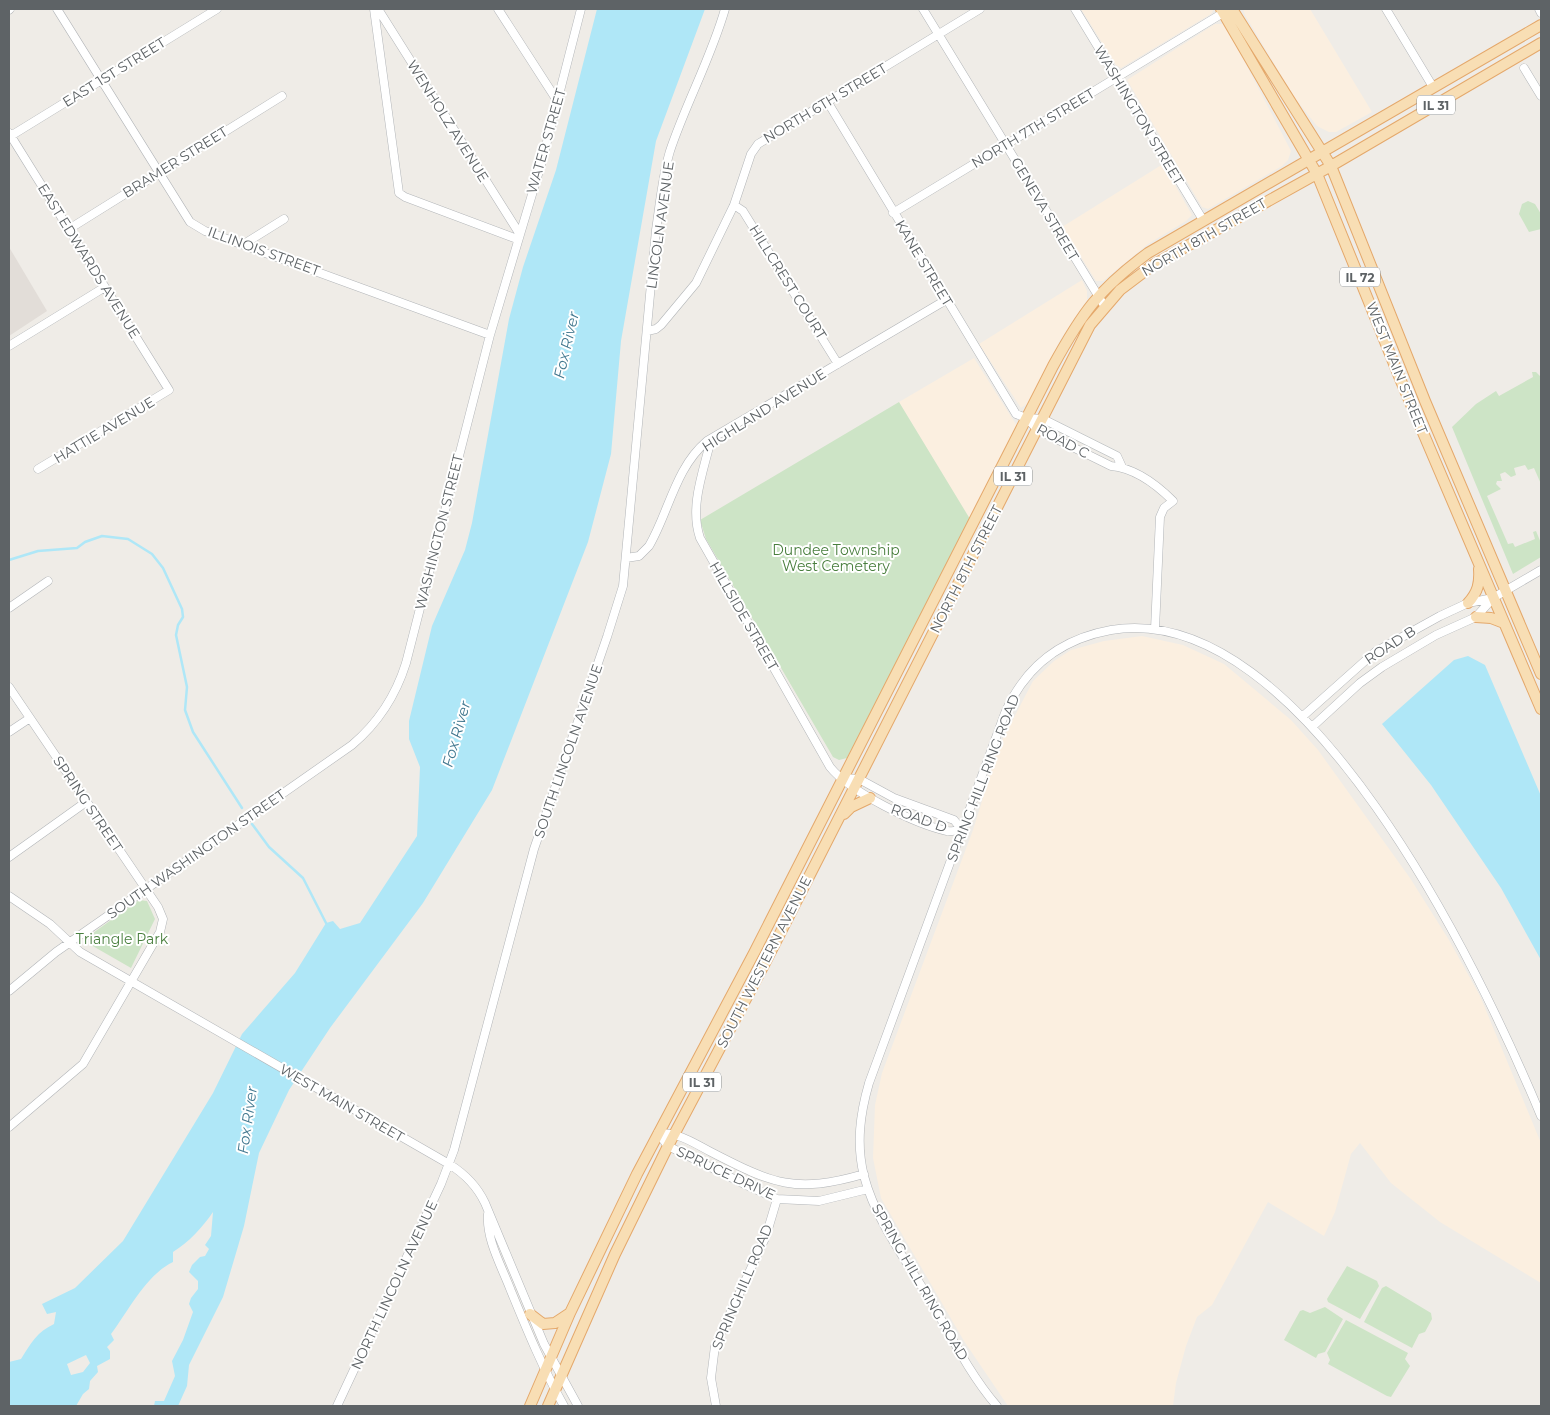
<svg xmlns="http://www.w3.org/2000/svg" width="1550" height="1415" font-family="Montserrat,sans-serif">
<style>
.commercial{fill:#fbefe0}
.education{fill:#e2ddd8}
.green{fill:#cde4c6}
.water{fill:#afe7f7;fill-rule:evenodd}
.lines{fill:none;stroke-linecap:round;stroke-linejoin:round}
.stream{stroke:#afe7f7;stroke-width:2.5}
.minor-casing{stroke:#b2b5b8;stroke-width:9}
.major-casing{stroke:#e4a86b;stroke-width:12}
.minor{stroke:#fff;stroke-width:8}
.major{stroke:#f8deb4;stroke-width:10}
.labels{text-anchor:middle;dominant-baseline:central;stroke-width:4;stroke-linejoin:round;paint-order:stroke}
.shield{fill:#fff;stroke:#8e9294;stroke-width:1}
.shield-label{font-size:12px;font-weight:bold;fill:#5e6366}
.street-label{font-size:14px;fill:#5e6366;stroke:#fff}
.park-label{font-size:14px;fill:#487e3d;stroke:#fff}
.water-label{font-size:15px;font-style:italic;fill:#42788f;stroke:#fff}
</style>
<rect width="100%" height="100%" fill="#efece7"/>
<!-- commercial -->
<path class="commercial" d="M1081,9H1214L1211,14L1121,68L1116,65Z
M1243,9H1310L1372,112L1336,132H1329L1317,126L1294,97L1245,15Z
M1215,24H1223L1226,26L1291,151L1288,160L1282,166L1208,209L1202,207L1127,80Z
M1163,164L1192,215L1186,221L1148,244L1103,281H1096L1062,227Z
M1082,280L1087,291V300L1060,340L1029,402L1021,408L979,344Z
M974,358L1017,426L969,519L899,402Z
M1142,636L1183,645L1224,664L1291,720L1318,750L1410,878L1449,940L1480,996L1541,1143V1283L1440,1222L1391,1183L1360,1143L1351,1154L1335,1212L1324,1236L1268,1202L1212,1305L1197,1317L1186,1346L1176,1383L1173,1406H1008L964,1341L881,1198L873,1158L875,1105L882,1073L973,830L999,746L1033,681L1054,661L1071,650L1104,641Z"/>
<!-- education -->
<path class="education" d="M9,247L47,311L9,336Z"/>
<!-- green -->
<path class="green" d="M1528,201L1535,204L1541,214V229L1529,232L1519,214L1522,204Z
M1532,372H1536L1541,377V484L1534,468L1528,470L1525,465L1514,468L1516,475L1511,477L1505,472L1500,474L1502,481H1497L1496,484L1501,489L1487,496L1508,544L1513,543L1515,547L1535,539L1533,532L1536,531L1541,543V557L1513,574L1452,427L1476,404L1496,391L1499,396L1533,377Z
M899,402L970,519L847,758L839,760L833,757L706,539L700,520Z
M139,900L147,901L155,919L131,968L91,945L93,933Z
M1347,1266L1377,1281L1379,1286L1360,1319L1328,1302L1327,1299Z
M1386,1286L1431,1313L1432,1319L1425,1332L1419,1334L1412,1348L1364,1322L1382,1288Z
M1325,1307L1343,1319L1325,1352L1318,1354L1316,1358L1284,1340L1300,1311L1303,1310L1310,1313Z
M1346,1320L1408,1353L1405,1359L1410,1366L1391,1397L1387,1396L1328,1364L1330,1360L1327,1353Z"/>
<!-- water -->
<path class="water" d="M597,9H705L656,141L621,341L611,454L588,542L492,790L423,903L330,1028L289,1090L259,1153L244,1226L223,1297L189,1365L187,1386L178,1406H154L155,1401H164L175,1376L172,1361L183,1340L193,1312L189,1304L191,1298L198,1289V1281L189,1272L192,1265L200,1257L205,1256L209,1249L205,1245L211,1236L213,1212C202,1228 189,1242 173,1252V1262C146,1275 129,1310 111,1334L114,1340L107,1347L110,1351V1359L97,1366L98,1372L90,1381L89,1389L83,1394L76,1406H9V1362L21,1359C31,1343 37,1332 54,1324L56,1312L47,1314L42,1304L75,1288L123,1241L213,1093L242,1034L295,973L326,923L333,921L340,929L360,923L417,836L420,767L409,739V721L432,626L465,550L472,523L509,319L523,267L556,170ZM86,1355L90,1363L83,1372L71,1375L67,1364Z
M1468,656L1485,665L1541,796V960L1501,888L1431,785L1382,724L1454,660Z"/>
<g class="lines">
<!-- stream -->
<path class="stream" d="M9,560L38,551L77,548L85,542L102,536L128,539L152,554L163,568L182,609L183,617L178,625L176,635L187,687L185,710L193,732L242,808
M252,824L269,847L303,878L326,923"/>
<!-- minor casing -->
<g class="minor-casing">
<path id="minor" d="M57,9L190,222L205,231L490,335
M374,9L399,193L405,197L517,239
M378,9L519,233
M498,9L558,102
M923,9L1105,307
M1075,9L1203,220
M1386,9L1433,87
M1539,9L1541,13
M9,10L10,9
M1524,68L1541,96
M827,101L1016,414L1026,418L1043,419L1117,456L1122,467
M9,133L169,390L38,469
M9,137L217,9
M734,205L743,211L838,364
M893,213L1223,13
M69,229L282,96
M244,244L284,219
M647,331L656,329L661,325L696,283L734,205L751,154L758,144L980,9
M9,346L105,287
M1026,418L1038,430L1111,466C1134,468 1157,485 1173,501L1164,508L1160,517L1155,629
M711,439C704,470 689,506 700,538L830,767C850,792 915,824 947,831C951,832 957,830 962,830
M626,558L639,556L649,546C669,512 675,468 707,441L946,300
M9,608L48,581
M9,687L158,907L163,919L160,932L83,1064L9,1127
M1302,717L1375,652L1440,616L1468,603L1493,598L1541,570
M1312,727L1360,683L1382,667L1436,635L1476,617L1493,598
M9,732L30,718
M843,778L859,779L894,798L954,820L962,830
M9,857L86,802
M9,896L50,924L80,952L449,1164C465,1174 477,1186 485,1203L544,1344L578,1406
M9,991L56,952L352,745C378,723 396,695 406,663L490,335L542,161L581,9
M658,1133L668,1146L748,1186L777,1199L819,1201L868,1189
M658,1133C680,1133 692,1142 711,1152C773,1184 795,1194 864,1174
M488,1214C486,1240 502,1267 511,1291C527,1330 543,1369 564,1406
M337,1406L441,1184L454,1150L534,849L607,637L623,586L656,230C660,204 662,177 670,151C686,103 711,58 725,9
M716,1406L711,1378L715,1346L766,1236L777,1199
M997,1406C971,1376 952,1338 932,1303C908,1263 876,1222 864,1176C856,1144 860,1114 869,1083L1005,713C1025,667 1061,639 1111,630C1304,598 1481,972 1541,1116"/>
</g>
<!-- major casing -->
<g class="major-casing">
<path id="major" d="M1221,9L1317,174L1401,381L1541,709
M1232,9L1331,166L1425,401L1541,674
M1468,603C1478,592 1480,583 1479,569
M1476,617L1491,618L1504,623
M844,814L851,807L870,798
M530,1314L543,1324L555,1323L570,1313
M530,1406L570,1313L637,1174L754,953L1053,366C1082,313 1098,290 1148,253L1541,25
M548,1406L615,1254L668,1146L766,961L1090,325L1120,290L1153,265L1331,166L1541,43"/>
</g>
<!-- minor -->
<use href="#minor" class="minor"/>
<!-- major -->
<use href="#major" class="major"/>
</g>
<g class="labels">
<!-- shield labels -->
<g class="shield">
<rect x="1417" y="95.5" width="38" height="19" rx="4"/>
<rect x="1340" y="267.5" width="40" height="19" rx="4"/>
<rect x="994" y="466.5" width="38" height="19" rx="4"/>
<rect x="683" y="1072.5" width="38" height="19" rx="4"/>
</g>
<g class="shield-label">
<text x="1436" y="105">IL 31</text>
<text x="1360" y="277">IL 72</text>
<text x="1013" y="476">IL 31</text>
<text x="702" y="1082">IL 31</text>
</g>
<!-- street labels -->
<g class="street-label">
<text transform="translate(114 72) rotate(-32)">EAST 1ST STREET</text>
<text transform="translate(825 103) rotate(-31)">NORTH 6TH STREET</text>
<text transform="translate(1139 115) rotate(59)">WASHINGTON STREET</text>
<text transform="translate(448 121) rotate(58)">WENHOLZ AVENUE</text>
<text transform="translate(1033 128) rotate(-31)">NORTH 7TH STREET</text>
<text transform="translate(546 141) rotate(-74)">WATER STREET</text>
<text transform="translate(175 162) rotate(-32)">BRAMER STREET</text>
<text transform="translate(1045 209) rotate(59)">GENEVA STREET</text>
<text transform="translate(660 225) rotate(-82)">LINCOLN AVENUE</text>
<text transform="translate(1204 237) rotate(-30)">NORTH 8TH STREET</text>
<text transform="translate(264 251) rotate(20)">ILLINOIS STREET</text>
<text transform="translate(89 261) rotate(58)">EAST EDWARDS AVENUE</text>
<text transform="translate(924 263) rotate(59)">KANE STREET</text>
<text transform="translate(788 282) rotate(58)">HILLCREST COURT</text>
<text transform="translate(1397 368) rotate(68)">WEST MAIN STREET</text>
<text transform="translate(764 410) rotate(-32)">HIGHLAND AVENUE</text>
<text transform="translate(104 430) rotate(-31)">HATTIE AVENUE</text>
<text transform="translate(1063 441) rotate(28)">ROAD C</text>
<text transform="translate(439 532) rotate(-76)">WASHINGTON STREET</text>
<text transform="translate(966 569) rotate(-63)">NORTH 8TH STREET</text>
<text transform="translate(744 616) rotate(60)">HILLSIDE STREET</text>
<text transform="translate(1390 645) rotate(-33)">ROAD B</text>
<text transform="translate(568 751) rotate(-71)">SOUTH LINCOLN AVENUE</text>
<text transform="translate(983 778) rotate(-69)">SPRING HILL RING ROAD</text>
<text transform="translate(88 804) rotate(56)">SPRING STREET</text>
<text transform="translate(919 818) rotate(20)">ROAD D</text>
<text transform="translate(196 854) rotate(-35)">SOUTH WASHINGTON STREET</text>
<text transform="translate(764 962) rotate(-63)">SOUTH WESTERN AVENUE</text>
<text transform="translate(342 1103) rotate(30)">WEST MAIN STREET</text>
<text transform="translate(726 1173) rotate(25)">SPRUCE DRIVE</text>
<text transform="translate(920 1282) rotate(60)">SPRING HILL RING ROAD</text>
<text transform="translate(394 1285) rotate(-65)">NORTH LINCOLN AVENUE</text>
<text transform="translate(742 1287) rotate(-67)">SPRINGHILL ROAD</text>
</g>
<!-- park labels -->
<g class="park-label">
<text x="836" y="550">Dundee Township<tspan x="836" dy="16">West Cemetery</tspan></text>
<text x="122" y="939">Triangle Park</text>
</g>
<!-- water labels -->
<g class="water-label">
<text transform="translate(566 345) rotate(-77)">Fox River</text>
<text transform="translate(456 734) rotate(-74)">Fox River</text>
<text transform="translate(247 1120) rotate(-82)">Fox River</text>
</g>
</g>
<!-- border -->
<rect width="1550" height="1415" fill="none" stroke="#5e6366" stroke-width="20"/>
</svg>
